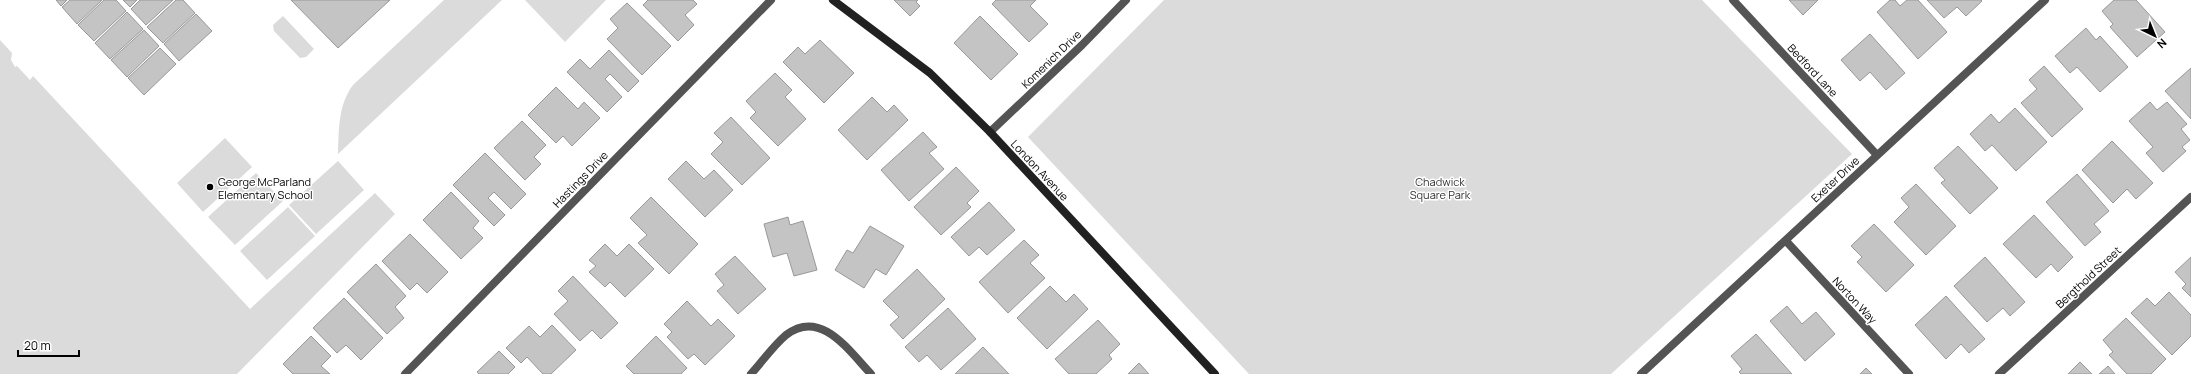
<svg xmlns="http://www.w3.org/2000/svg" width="2191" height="374" font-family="Manrope,sans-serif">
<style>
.green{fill:#dbdbdb}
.building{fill:#c4c4c4;stroke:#989898}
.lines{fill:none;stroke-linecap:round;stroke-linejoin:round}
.street{stroke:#545454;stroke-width:8}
.secondary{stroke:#212121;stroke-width:8}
.poi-dot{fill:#000;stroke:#fff;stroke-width:1.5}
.labels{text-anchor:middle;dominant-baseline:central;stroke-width:3;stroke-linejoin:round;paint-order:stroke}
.street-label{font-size:11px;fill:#000;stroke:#fff}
.poi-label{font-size:11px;fill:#000;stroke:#fff;text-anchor:start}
.park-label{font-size:11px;fill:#323232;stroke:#fff}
</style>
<rect width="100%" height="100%" fill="#fff"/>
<!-- green -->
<path class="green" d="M444,0H502L338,154C339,129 338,105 353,85Z
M525,0H606L565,42Z
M1164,0H1702L1852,154L1611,374H1249L1028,137Z
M283,16L314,49L306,57L300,58L274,31L273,25Z
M0,40L12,53L11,60L15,67L17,66L30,80L33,76L250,309L375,193L395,214L237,374H0Z
M225,138L252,167L203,212L177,183Z
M338,161L364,190L316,234L289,205Z
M256,173L283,201L235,245L208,217Z
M288,207L315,236L267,280L240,251Z"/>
<!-- building -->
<path class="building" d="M56,0H67L61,6Z
M70,0H102L77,24L62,7Z
M104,0H116L126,11L94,41L78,25Z
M123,0H137L130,7Z
M140,0H173L146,25L131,9Z
M176,0H183L195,13L163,43L147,27Z
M291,0H390L338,48Z
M648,0H693L697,4L685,15L694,25L678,41L643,5Z
M894,0H918L916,2L920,6L910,16Z
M996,0H1036L1030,6L1048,24L1029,42L992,4Z
M1789,0H1818L1803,15Z
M1890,0H1895L1900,6L1907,0H1918L1947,32L1918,59L1877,12Z
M1927,0H1981L1982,1L1966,16L1957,7L1944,18Z
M2114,0H2136L2165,32L2137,57L2110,27L2113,24L2102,11Z
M627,3L671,46L642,75L607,39L618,28L610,19Z
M127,12L143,29L110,59L95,43Z
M196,14L212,31L179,61L164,44Z
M980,16L1018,54L991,80L954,43Z
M2086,28L2096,40L2100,36L2128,67L2100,92L2077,67L2070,73L2055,56Z
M144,30L159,46L127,77L111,60Z
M1870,34L1905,73L1886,90L1870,72L1860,81L1841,60Z
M820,40L854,73L824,103L783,62L798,47L805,54Z
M160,48L176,64L144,95L128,78Z
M609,50L639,81L628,92L610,74L605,79L622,97L607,112L567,72L580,59L590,69Z
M2044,66L2083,109L2052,137L2021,103L2037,89L2029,80Z
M2191,68V119L2165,91Z
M775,73L792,90L785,97L806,119L778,146L750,118L756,112L746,101Z
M556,87L578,109L584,102L600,118L572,146L563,136L556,143L528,115Z
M872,97L887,112L894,105L908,120L867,160L838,130Z
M2150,102L2157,110L2167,102L2187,124L2181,129L2190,140L2182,147L2186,151L2163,172L2146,153L2153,147L2129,121Z
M2015,108L2047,142L2016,171L1992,145L1985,151L1970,134L1991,114L1999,123Z
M731,117L770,158L742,185L711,154L723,142L714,133Z
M522,121L546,145L534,157L541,164L525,180L494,148Z
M923,132L937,147L929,153L944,169L909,201L881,170Z
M2112,141L2153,183L2136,199L2127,189L2113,203L2082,170Z
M1958,146L1998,188L1970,214L1941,183L1945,180L1934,168Z
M485,153L526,194L511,209L494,192L488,198L505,215L494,226L453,185Z
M686,161L704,179L714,170L733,190L705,217L668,179Z
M956,167L979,191L967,203L971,207L941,235L914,207Z
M2077,174L2109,211L2094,224L2101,232L2085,246L2046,202Z
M1916,184L1956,226L1926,255L1894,222L1909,207L1901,198Z
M451,192L479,221L473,228L483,238L461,259L423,220Z
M651,197L698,244L669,274L638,243L647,235L630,218Z
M989,202L1015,230L987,255L979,247L969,256L951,237Z
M2034,215L2073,257L2058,272L2051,264L2036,278L2003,244Z
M788,217L790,225L803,221L817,270L794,276L787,253L773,257L764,224Z
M1874,224L1914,265L1886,292L1857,262L1862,257L1851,246Z
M870,226L904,246L886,275L876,269L864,288L835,270L847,250L853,253Z
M410,234L448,272L427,293L417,283L410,290L382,261Z
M1024,240L1039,255L1030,263L1045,278L1008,313L979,282Z
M605,244L617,256L629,244L654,269L625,297L610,282L605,287L589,272L596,266L589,260Z
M735,256L766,289L738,314L717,291L724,285L715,274Z
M1985,257L2025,302L2010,316L2003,308L1987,322L1954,286Z
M2191,257V297L2182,288L2186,284L2175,272Z
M376,264L406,296L395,307L404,318L387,334L347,292Z
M917,269L945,299L903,339L890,325L899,317L883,301Z
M573,276L618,323L601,339L592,330L580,341L554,314L568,301L558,291Z
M1050,286L1066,302L1074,294L1088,309L1047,349L1017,318Z
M2169,292L2191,315V336L2172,355L2131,313L2147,298L2155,306Z
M1946,296L1985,339L1969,353L1961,344L1946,359L1915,325Z
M344,298L383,338L361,360L346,345L337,353L313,328Z
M687,301L711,326L718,319L735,336L705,365L694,354L688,359L667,337L672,332L664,324Z
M1787,306L1802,324L1816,312L1835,334L1805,361L1770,321Z
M948,308L976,339L941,370L927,355L919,362L905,347Z
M2126,318L2166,359L2151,374H2127L2109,355L2113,352L2103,340Z
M1098,320L1120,344L1109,355L1112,359L1096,374H1069L1055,359Z
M552,325L576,350L551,374H543L527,357L521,363L506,348L529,326L540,337Z
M1756,334L1792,374H1741L1739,372L1742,369L1731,356Z
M311,336L331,356L321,366L330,374H293L283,364Z
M656,336L687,368L681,374H634L626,366Z
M983,347L1009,374H955Z
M499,351L515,367L508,374H479L477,372Z
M2080,362L2092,374H2068Z
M1139,363L1149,374H1128Z
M2108,366L2115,374H2099Z
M1866,368L1872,374H1860Z"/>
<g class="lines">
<!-- street -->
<path class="street" d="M1733,0L1877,155
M990,132L1082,45L1126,0
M1786,241L1909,374
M405,374L771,0
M751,374C762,362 773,346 786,335C821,308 849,351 871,374
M1641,374L2045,0
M1999,374L2191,197"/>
<!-- secondary -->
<path class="secondary" d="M833,0L930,73L990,132L1215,374"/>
</g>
<!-- markers -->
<circle class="poi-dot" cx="210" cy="187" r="4"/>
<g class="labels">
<!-- street labels -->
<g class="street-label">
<text transform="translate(1051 59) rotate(-44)">Komenich Drive</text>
<text transform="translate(1813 70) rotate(47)">Bedford Lane</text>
<text transform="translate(1040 170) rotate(47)">London Avenue</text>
<text transform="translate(580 179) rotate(-46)">Hastings Drive</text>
<text transform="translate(1835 179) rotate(-43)">Exeter Drive</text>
<text transform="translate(2088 277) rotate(-43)">Bergthold Street</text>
<text transform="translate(1855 300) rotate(47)">Norton Way</text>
</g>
<!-- poi labels -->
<g class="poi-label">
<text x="218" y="181">George McParland<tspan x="218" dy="13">Elementary School</tspan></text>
</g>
<!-- park labels -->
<g class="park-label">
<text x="1440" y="181">Chadwick<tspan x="1440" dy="13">Square Park</tspan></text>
</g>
</g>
<!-- north arrow -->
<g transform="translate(2155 36) rotate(137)" stroke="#ffffff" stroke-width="3" paint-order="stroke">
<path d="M0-3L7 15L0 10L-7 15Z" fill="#000000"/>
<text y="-6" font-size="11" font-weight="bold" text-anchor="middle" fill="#000000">N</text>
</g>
<!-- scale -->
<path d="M18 350v6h61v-6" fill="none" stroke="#000000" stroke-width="2"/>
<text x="24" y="350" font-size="12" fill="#000000" stroke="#ffffff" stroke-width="3" paint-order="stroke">20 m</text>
</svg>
